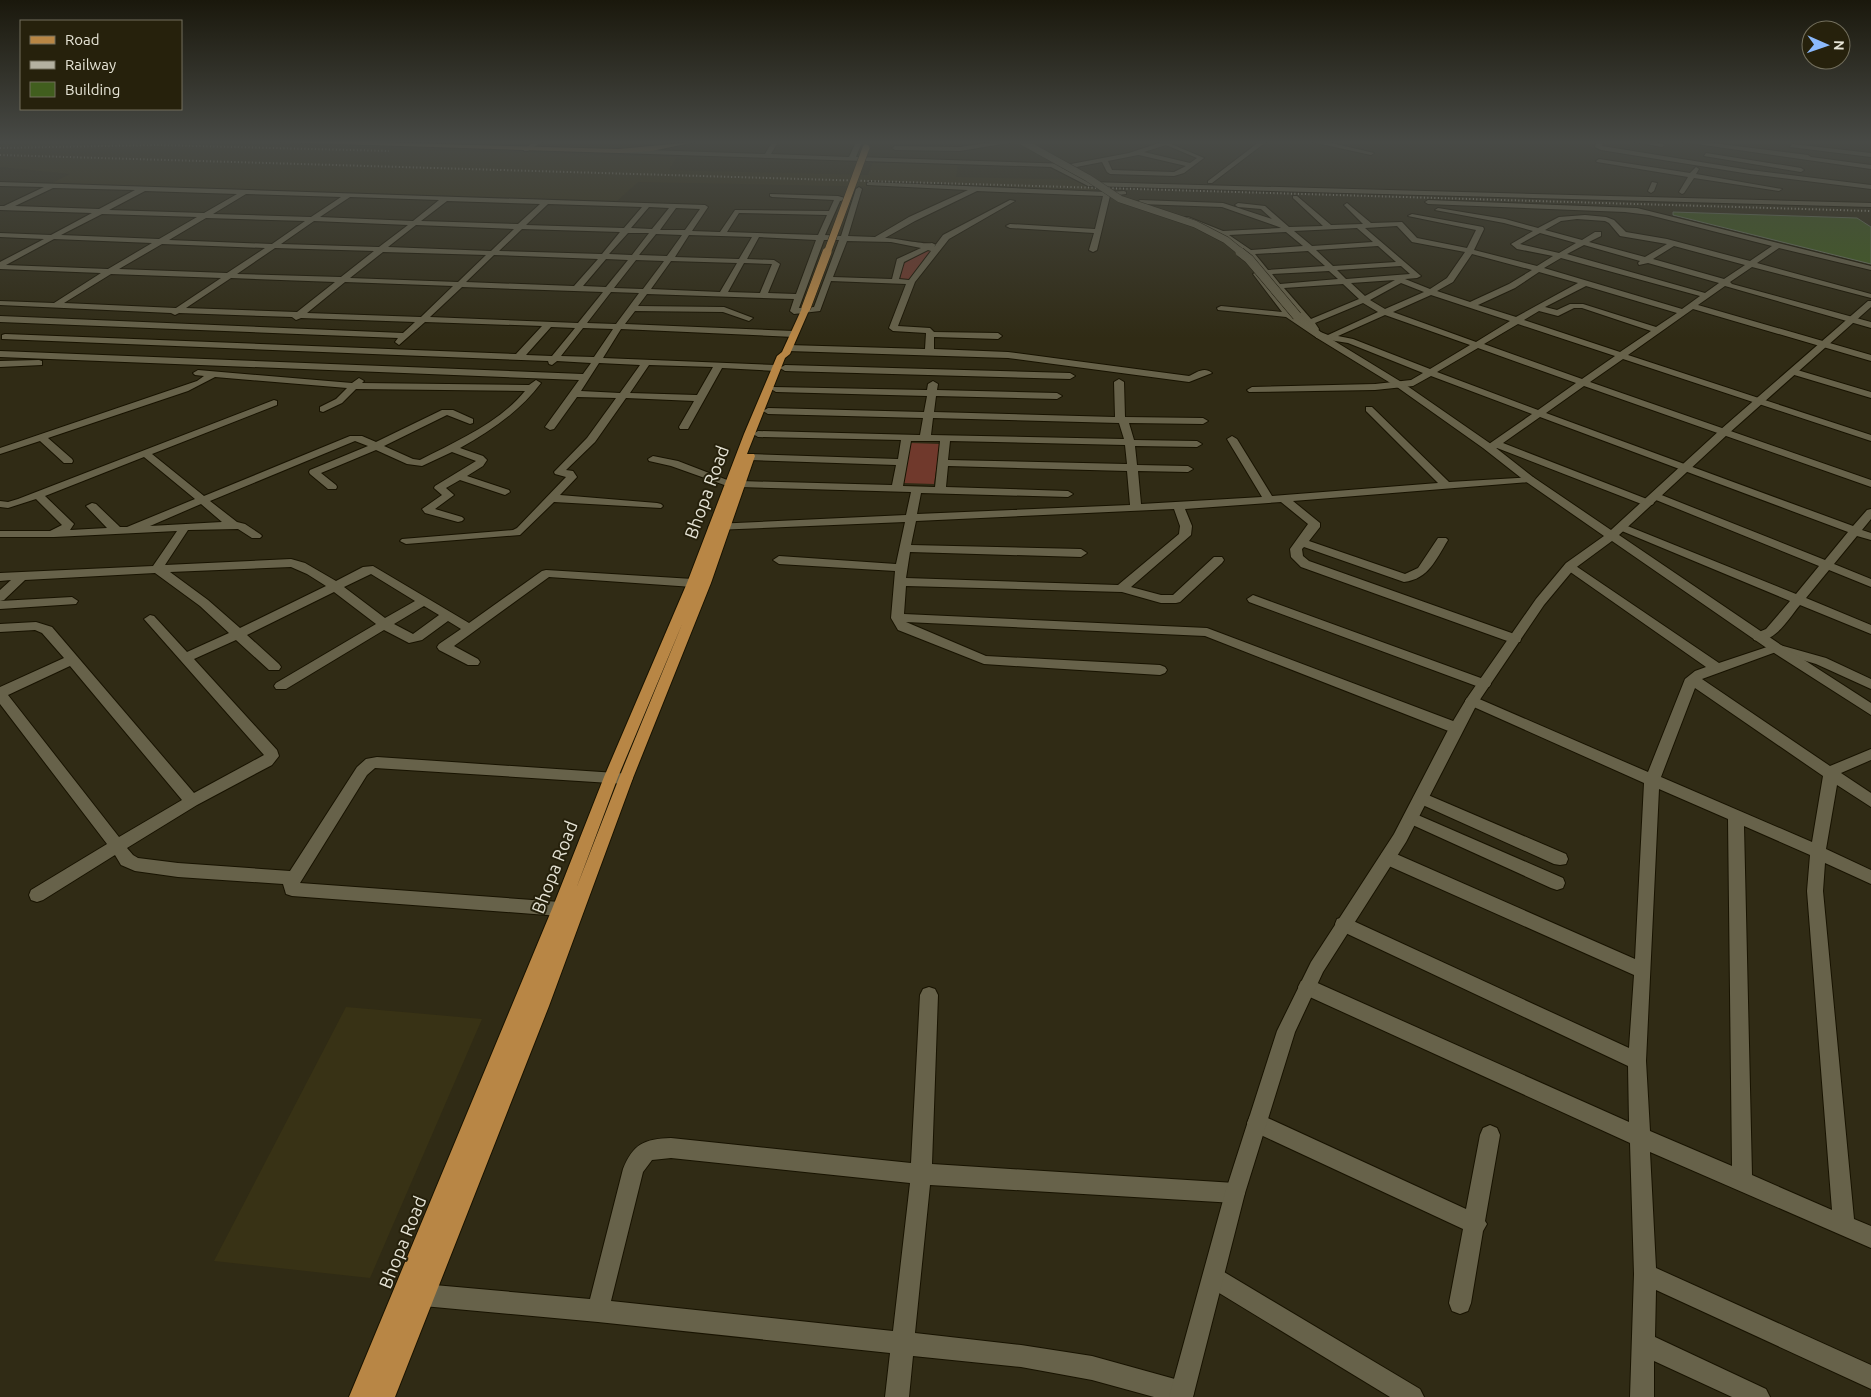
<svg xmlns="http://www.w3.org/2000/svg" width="1871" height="1397" font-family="Ubuntu,sans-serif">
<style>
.built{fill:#383215}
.green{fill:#70392c}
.building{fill:#415e1e;stroke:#6b7761}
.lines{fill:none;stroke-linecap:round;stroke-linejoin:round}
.minor-casing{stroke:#181301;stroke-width:2}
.tertiary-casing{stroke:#181301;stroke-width:2}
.secondary-casing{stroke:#181301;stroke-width:2}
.primary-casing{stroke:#181301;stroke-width:2}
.minor{fill:#67624a;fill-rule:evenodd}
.tertiary{fill:#67624a;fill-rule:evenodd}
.secondary{fill:#907448;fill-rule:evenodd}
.primary{fill:#b88645;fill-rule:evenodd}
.rail{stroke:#b4b1a1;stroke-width:2;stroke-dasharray:1 2.5;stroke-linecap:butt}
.tertiary-bridge-far1-casing{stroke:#181301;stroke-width:8;stroke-linecap:butt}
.tertiary-bridge-casing{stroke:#181301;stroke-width:10;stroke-linecap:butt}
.primary-bridge-far1-casing{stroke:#181301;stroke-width:8;stroke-linecap:butt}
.primary-bridge-casing{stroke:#181301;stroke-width:10;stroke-linecap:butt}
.tertiary-bridge-far1{stroke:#67624a;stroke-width:7}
.tertiary-bridge{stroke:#67624a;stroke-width:9}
.primary-bridge-far1{stroke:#b88645;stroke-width:7}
.primary-bridge{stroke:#b88645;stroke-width:9}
.labels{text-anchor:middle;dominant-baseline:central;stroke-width:4;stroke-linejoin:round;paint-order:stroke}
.street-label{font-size:18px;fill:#e6e4d6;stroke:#26210c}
</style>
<rect width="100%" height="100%" fill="#302b15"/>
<!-- built -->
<path class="built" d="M132,142L677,157L669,170L868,175L873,162L958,164L956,177L1087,180L1096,191L638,182L617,201L52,183L70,174L0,167V143Z
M346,1007L482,1019L370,1278L214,1261Z"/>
<!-- green -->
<path class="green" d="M926,250L932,251L911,280L900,279L903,264Z
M911,443L940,444L934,484L903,483Z"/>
<!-- building -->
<path class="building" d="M1673,212L1857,218L1871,227V264L1673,215Z"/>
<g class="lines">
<!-- minor casing -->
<g class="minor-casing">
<path id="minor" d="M534,142H542L528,151H524V149Z
M772,142H778L771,154L849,157L856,142H862L856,157L1071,164L1129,153L1162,142H1173L1171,144L1204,158L1184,173L1174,176L1110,174L1107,172L1102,162L1071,168H1062L1089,182L1871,203V207L1088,186L1051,167L619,153L616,151L619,149L765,154ZM1166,145L1197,158L1190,163L1144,152ZM1138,155H1139L1186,166L1174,172L1112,170L1108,161Z
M994,142H1014L960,151L895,150L892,148L895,146L960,147Z
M1259,142H1266L1212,183H1208V181Z
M1312,142H1327L1374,153L1371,155Z
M1597,142H1603L1602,146L1750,170L1871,185V189L1750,174L1601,150L1595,147Z
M1635,142H1656L1665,145L1662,147Z
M1683,142H1705L1808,155L1811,157L1871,165V169Z
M1792,144L1871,153V157L1790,147Z
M1706,153L1801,168L1804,170L1801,172L1704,156Z
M1599,159L1690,173L1696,167L1699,169L1696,174L1782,189L1779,191L1694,178L1684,193L1682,194L1679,192L1688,177L1597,162L1596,161Z
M0,182L705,205L708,207L692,231L720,232L735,210L829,211L834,200L772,197L770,196V194L838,196L848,199L840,201L825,235L841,236L856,189L859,187L862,189L848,236L875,237L909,217L968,190L867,185V183L869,182L1107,192L1124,191L1126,192V194L1110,196L1097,250L1093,252L1089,250L1094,233L1010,228L1006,226L1010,224L1095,229L1103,196L977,191L915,221L885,238C896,238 924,245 932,243L936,245L934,247L943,235L1010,200L1015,201L949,239L915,282L898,326L930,328L934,332L998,333L1002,336L998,339L934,337V349L1008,352L1189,376C1196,373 1204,366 1212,373L1189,382L1008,358L788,351L784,348L788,345L925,349L926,333L893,331L889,328L906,284L831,281L820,311L794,314L790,311L794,299L647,294L638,306L724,307L753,318L749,321L723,312L635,311L625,324L794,331L798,334L794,337L621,329L603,358L776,365L780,368L785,365L1070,373L1075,376L1070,379L785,371L780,368L776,371L722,368L688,429H680L679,427L694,401L626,398L595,442L566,470L573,471L577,477L560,495L657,503L661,504L663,506L661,508L554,502L520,535L406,544L400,541L402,539L513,530L517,528L566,477L555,474L554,472L587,438L616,398L577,397L554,429L550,430L545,427L579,380L0,357V351L583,374L591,363L557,361L552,365L549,364L548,361L2,339V335L5,334L516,354L542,326L425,322L399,345L395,342L398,338L0,322V316L403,333L415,322L301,318L296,320L292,317L179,313L175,315L171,313L0,305V301L54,303L101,273L0,269V262L44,239L0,237V233L51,235L92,213L0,210V206H4L44,187L0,186ZM53,188L135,190L99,209L15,206ZM145,191L237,194L204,213L109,210ZM246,194L341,197L311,217L213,214ZM350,197L439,200L413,221L320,217ZM447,201L540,204L518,224L421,221ZM548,204L642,207L624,228L526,225ZM649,207L669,208L652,229L631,228ZM676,208L700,209L685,230H660ZM739,213L827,215L818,235L727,232ZM102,214L197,217L159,239L61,235ZM206,218L305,221L272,244L169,240ZM314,221L408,225L379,247L281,244ZM416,225L514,229L491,251L388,247ZM522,229L620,232L602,254L499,251ZM628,233H649L632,255L609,254ZM656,234L682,235L667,256L639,255ZM689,235L752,237L739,259L675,257ZM759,237L816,240L796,294L768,293L780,264L774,260L747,259ZM54,239L152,243L108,269L6,265ZM824,240H839L814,307L799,308ZM847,241L891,242L921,248L897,259L892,279L833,277ZM162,244L265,248L227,273L119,269ZM275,248L374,251L341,277L237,274ZM928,250L931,251L909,280L899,279L904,262ZM383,252L486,255L458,282L350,278ZM494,255L598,259L574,286L466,282ZM606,259L628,260L606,287L583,286ZM636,260L664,261L643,289L614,288ZM671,261L737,263L720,292L651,289ZM744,263L772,264L760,293L728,292ZM111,274L221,278L176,308L64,303ZM231,278L335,282L297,312L186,308ZM345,282L453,286L421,317L307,313ZM462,287L603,292L578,323L430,317ZM611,292L639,293L616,324L587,323ZM551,327L575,328L552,356L526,355ZM583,328L613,329L594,357L561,356ZM599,363L640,365L620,393L581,391ZM649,365L713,367L697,395L630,393Z
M1652,182L1657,183L1654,191L1651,193L1648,191Z
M1293,196H1297L1331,225L1363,224L1344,205L1347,203L1371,223L1402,222L1417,238L1467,248L1476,230L1408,216L1412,214L1483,227L1484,229L1474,250L1537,266L1553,256L1517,249L1511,244L1533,231L1504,223L1435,210L1438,208L1505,219L1538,228L1559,217L1585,215L1606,217L1614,220L1626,232L1667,239L1750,261L1772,246L1649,215L1625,212L1428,204L1425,202L1428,200L1637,208L1871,266V270L1779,248L1757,263L1871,294V298L1752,267L1730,282L1732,284L1871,322V328L1725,286L1698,305L1871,355V361L1693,309L1628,355L1871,435V441L1623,359L1590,382L1871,480V487L1584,386L1546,413L1853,526L1867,510L1871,509V519L1862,530L1871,533V540L1857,536L1834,564L1871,579V587L1829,570L1806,598L1871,625V634L1800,605C1789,618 1774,645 1754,640L1753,637L1754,634L1766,629L1790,601L1617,529L1615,527L1621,524L1625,525L1796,594L1819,566L1651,498L1650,496L1655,493L1659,494L1825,560L1848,532L1540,417L1503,443L1652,501L1654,503L1652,505H1644L1497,448L1490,451L1486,450L1485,448L1486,446L1532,414L1431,376L1413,386L1375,390L1249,392L1247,390L1252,387L1375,384L1411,380L1423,373L1348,343L1317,338L1286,317L1218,310L1217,308L1221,306L1282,312L1253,274L1257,272H1260L1295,317L1306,324L1246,254L1219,235L1184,219V217H1188L1223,231L1281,228L1279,227L1222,207L1140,204L1137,202L1140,200L1223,203L1272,219L1261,209L1238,207L1235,205L1238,203L1265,206L1289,227L1323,226L1293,198ZM1577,219L1605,221L1609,223L1620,236L1667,244L1645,257L1589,242L1601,236V232H1595L1582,240L1545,230L1561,221ZM1397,226L1412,242L1465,252L1447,278L1430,289L1405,279L1417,278L1421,276L1365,228ZM1357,228L1373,242L1312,246L1294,231ZM1286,232L1303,246L1251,250L1229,235ZM1540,233L1576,243L1559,253L1520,244ZM1584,245L1640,261L1638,263L1639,265L1648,263L1719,283L1705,293L1567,254ZM1378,246L1396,262L1333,266L1316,250ZM1674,246L1745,265L1724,279L1653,259ZM1308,251L1325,266L1268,270L1255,254ZM1472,254L1532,270L1509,284L1470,302L1437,291L1453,282ZM1561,258L1700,296L1682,309L1544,268ZM1401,266L1410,274L1346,279L1337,270ZM1329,271L1338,279L1280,284L1272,274ZM1539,272L1578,283L1516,317L1478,305L1515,288ZM1395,280L1365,296L1351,283ZM1401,283L1424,292L1385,309L1370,300ZM1343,284L1359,299L1311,319L1284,288ZM1586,286L1677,313L1656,327L1583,304H1570L1557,310L1545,307ZM1431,295L1510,321L1476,342L1393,312ZM1363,303L1378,312L1328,335L1318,331L1319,329L1315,323ZM1574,308H1582L1651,331L1620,352L1524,320L1539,311L1558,316ZM1385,315L1470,345L1430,369L1353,339L1338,336ZM1518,324L1615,356L1582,379L1484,344ZM1478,348L1576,383L1538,410L1437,372Z
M39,360L42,361V365L0,367V361Z
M1794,369L1871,392V398L1791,374V370Z
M198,370L352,383L359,378L364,381L362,383L529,385L536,380L541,383C520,411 491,431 460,448L483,456L487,460L483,466L467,476L509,490L510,492L505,495L460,480L446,488L454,495L435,509L462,517L464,519L462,521L458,522L425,513L422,509L442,495L434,488L435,486L476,461L452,452L422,466L407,464L376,450L321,473L336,485L337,487L336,489H328L310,474L309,472L310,470L368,446L355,441L210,501L237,522L245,524L260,534L262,536L260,538H252L238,529L188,530L165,565L291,559L305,563L336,581L363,567L373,566L469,623L542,571L546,570L693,579L699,583L693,587L549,577L454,646L478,659L480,662L478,665H468L439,650L437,647L439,644L461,629L448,621L422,640L409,643L384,630L286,689H276L274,686L276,683L376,624L334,592L247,635L279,664L281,667L279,670H269L236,640L194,659L277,750L279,756L272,765L197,805L127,848L133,855L138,858L178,863L290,871L357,767L366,759L377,757L631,774L633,778L631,782L626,784L375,768L367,775L300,883L560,902L566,904L568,909L566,914L560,916L292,896L286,894L283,884L178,877L135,871L121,865L115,855L43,900L37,902L31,900L29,895L31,890L107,844L0,704V687L64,658L42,633L35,630L0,632V624L36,622L52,627L194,793L264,755L144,619L150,615L154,616L187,652L229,633L200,606L155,573L25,580L4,600L0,601V590L11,580L0,581V573L153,566L177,531L54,537H0V531H50L62,525L36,499L8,508L0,507V501L8,502L18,499L274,400L277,401V405L152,454L204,496L350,436H362L376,442L442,410H453L473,419V423L470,424L447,415L384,446L413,459L420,460C457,441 499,423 525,391L356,389L342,403L323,412L320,411V407L336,399L347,388L215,377L188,391L48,438L72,459L73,461L72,463H64L40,441L0,454V448L197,381L204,376L195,375L193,373ZM144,457L195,499L127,527H120L96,504L92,503L86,506L107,528L70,530L74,524L72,522L45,496ZM201,504L222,522L150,526ZM291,567L307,574L326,586L240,628L208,600L170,572ZM371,574L415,601L385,618L344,587ZM424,606L439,615L413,634L394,624ZM70,666L182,800L119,837L8,695Z
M1119,379L1124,382L1125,417L1203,418L1208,421L1203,424L1129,423L1134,440L1197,441L1202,444L1197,447L1135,446L1137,465L1188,466L1193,469L1188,472L1138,471L1141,504L1262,497L1227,439L1232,436L1237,439L1272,496L1438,483L1366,411V407H1372L1449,482L1533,477L1534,479L1529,482L1293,501L1320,523V527L1309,541L1405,574L1418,568L1438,538H1446L1448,540C1436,559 1429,579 1404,582L1304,547L1302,549L1303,556L1309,561L1520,636L1521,639L1520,642H1510L1301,567L1291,557L1290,549L1308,524L1281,502L1185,509L1192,526L1191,535L1131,587L1161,595H1173L1214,557H1222L1224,560L1222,563L1180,602L1176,603H1161L1122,592L906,586L904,614L1207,628L1461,724L1463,728L1461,732H1451L1205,636L906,622L986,656L1160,665L1165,667L1167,670L1165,673L1160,675L984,664L898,630L891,618L895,571L779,564L773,560L779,556L896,564L905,522L714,530L708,527L714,524L906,515L911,492L740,487L735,485L730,487L671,466L649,461L648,459L653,456L678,461L735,483L740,481L892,485L896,465L750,460L745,457L750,454L898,459L901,440L758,437L753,434L758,431L920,435L923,418L768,414L763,411L768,408L924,412L927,396L776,392L771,389L773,387L927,390L928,384L933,381L938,384L937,390L1057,393L1062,396L1057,399L936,396L934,412L1115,417L1114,382ZM933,418L1119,423L1124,439L931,435ZM911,441H940L935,487L903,486ZM950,441L1125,445L1127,464L948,460ZM948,466L1127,471L1130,505L917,514L921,493L1068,497L1073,494L1068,491L946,487ZM1174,509L1180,526L1179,534L1118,585L906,578L910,552L1081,557L1087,553L1081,549L911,545L916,521Z
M1570,562L1719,663L1776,644L1826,658L1871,679V689L1816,664L1776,652L1702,679L1830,766L1871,749V760L1841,773L1871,793V807L1837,785L1826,849L1871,870V884L1825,863L1823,891L1854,1219L1871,1226V1248L1650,1152L1656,1268L1871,1365V1389L1656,1290L1655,1337L1766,1389L1770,1397H1732L1654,1361V1397H1630L1634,1274L1630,1143L1301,993L1298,987L1301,981L1307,979L1313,981L1629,1122L1628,1066L1337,929L1335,924L1337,919L1343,917L1349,919L1629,1048L1634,975L1382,863L1380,858L1382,853L1388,852L1394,853L1635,959L1644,783L1467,704L1465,701L1467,698H1477L1648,772L1685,679L1695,671L1706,667L1566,569L1564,566ZM1695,688L1823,776L1812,842L1661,777ZM1659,789L1728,819L1732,1166L1650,1131L1646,1061ZM1744,826L1810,855L1807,891L1832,1210L1752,1175Z
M1253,595L1489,681L1491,684L1489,687H1479L1249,602L1247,599Z
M72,597L78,601L76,604L0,609V601Z
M1421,792L1566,854L1568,859L1566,864L1560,865L1554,864L1416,802L1413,798L1416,794Z
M1411,812L1563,878L1565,883L1563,888L1557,890L1551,888L1406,822L1403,818L1406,814Z
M929,987L935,989L938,995L932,1164L1235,1183L1242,1186L1245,1193L1242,1200L1235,1203L930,1185L915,1333L1021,1345L1092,1356L1182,1381L1190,1385L1194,1393L1192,1397H1154L1092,1380L1021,1367L913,1356L909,1397H885L890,1353L598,1322L423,1306L415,1303L412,1295L415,1287L423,1284L590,1299L623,1169C633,1144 644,1139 671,1138L911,1163L920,995L923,989ZM671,1158L910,1183L893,1331L611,1301L643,1172L652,1160Z
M1257,1113L1466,1209L1480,1135L1483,1128L1490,1125L1497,1128L1500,1135L1485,1221L1487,1224L1483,1231L1471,1303L1468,1311L1460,1314L1452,1311L1449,1303L1463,1229L1250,1130L1247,1123L1250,1116Z
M1214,1266L1420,1389L1424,1397H1390L1206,1285L1203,1277L1206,1269Z"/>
</g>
<!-- tertiary casing -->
<g class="tertiary-casing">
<path id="tertiary" d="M1868,301H1871V307L1728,434L1619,535L1781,645L1871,703V715L1771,651L1612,541L1574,569L1544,605L1477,704L1406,842L1323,972L1295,1032L1245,1193L1193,1397H1169L1225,1193L1277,1031L1311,962L1394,834L1449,728L1467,698L1536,599L1566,563L1604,536L1525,481L1483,448L1397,387L1317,338L1293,316L1300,314L1323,334L1403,383L1491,444L1533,477L1611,530L1720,430Z"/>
</g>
<!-- secondary casing -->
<g class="secondary-casing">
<path id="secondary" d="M279,142H368L618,149L695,142L652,151L618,153Z"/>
</g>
<!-- primary casing -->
<g class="primary-casing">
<path id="primary" d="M803,306L810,308L790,354L785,358L747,454H754L755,456L711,583L633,778L549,1006L395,1397H349L552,909L604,777L687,583L744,434L777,356L782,352ZM683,622L619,778L576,889L618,777Z"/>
</g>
<!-- minor -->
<use href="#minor" class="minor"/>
<!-- tertiary -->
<use href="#tertiary" class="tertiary"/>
<!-- secondary -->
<use href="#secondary" class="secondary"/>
<!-- primary -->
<use href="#primary" class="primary"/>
<!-- rail -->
<path class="rail" d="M0,148L158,145L389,151
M0,155L1871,211"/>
<!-- tertiary-bridge-far1 casing -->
<g class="tertiary-bridge-far1-casing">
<path id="tertiary-bridge-far1" d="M1023,142L1088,178L1120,199L1195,224L1226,240L1242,253"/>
</g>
<!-- tertiary-bridge casing -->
<g class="tertiary-bridge-casing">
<path id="tertiary-bridge" d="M1240,252L1249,259L1297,316"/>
</g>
<!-- primary-bridge-far1 casing -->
<g class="primary-bridge-far1-casing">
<path id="primary-bridge-far1" d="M827,253L866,148"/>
</g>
<!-- primary-bridge casing -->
<g class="primary-bridge-casing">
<path id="primary-bridge" d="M806,308L827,252"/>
</g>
<!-- tertiary-bridge-far1 -->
<use href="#tertiary-bridge-far1" class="tertiary-bridge-far1"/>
<!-- tertiary-bridge -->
<use href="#tertiary-bridge" class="tertiary-bridge"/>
<!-- primary-bridge-far1 -->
<use href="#primary-bridge-far1" class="primary-bridge-far1"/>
<!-- primary-bridge -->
<use href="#primary-bridge" class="primary-bridge"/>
</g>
<!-- sky -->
<linearGradient id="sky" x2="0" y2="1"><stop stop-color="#1a180c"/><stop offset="0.42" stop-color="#484a46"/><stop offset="1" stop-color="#484a46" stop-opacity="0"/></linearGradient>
<rect width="1871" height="338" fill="url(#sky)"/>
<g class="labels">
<!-- street labels -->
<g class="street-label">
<text transform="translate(706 492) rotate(-70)">Bhopa Road</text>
<text transform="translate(554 867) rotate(-69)">Bhopa Road</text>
<text transform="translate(402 1242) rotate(-68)">Bhopa Road</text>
</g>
</g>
<!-- legend -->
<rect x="20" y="20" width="162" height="90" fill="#26210c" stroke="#736f5d"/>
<rect x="30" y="36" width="25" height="8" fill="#b88645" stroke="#736f5d"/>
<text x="65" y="45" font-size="15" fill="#e6e4d6">Road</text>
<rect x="30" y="61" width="25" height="8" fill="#b4b1a1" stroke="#736f5d"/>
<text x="65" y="70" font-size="15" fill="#e6e4d6">Railway</text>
<rect x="30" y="82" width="25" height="15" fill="#415e1e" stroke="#736f5d"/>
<text x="65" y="95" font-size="15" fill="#e6e4d6">Building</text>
<!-- north arrow -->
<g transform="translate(1826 45) rotate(92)"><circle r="24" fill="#26210c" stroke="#736f5d"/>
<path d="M0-4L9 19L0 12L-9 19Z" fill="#8bb9fc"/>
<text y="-8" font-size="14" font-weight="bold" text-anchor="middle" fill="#e6e4d6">N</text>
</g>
</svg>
